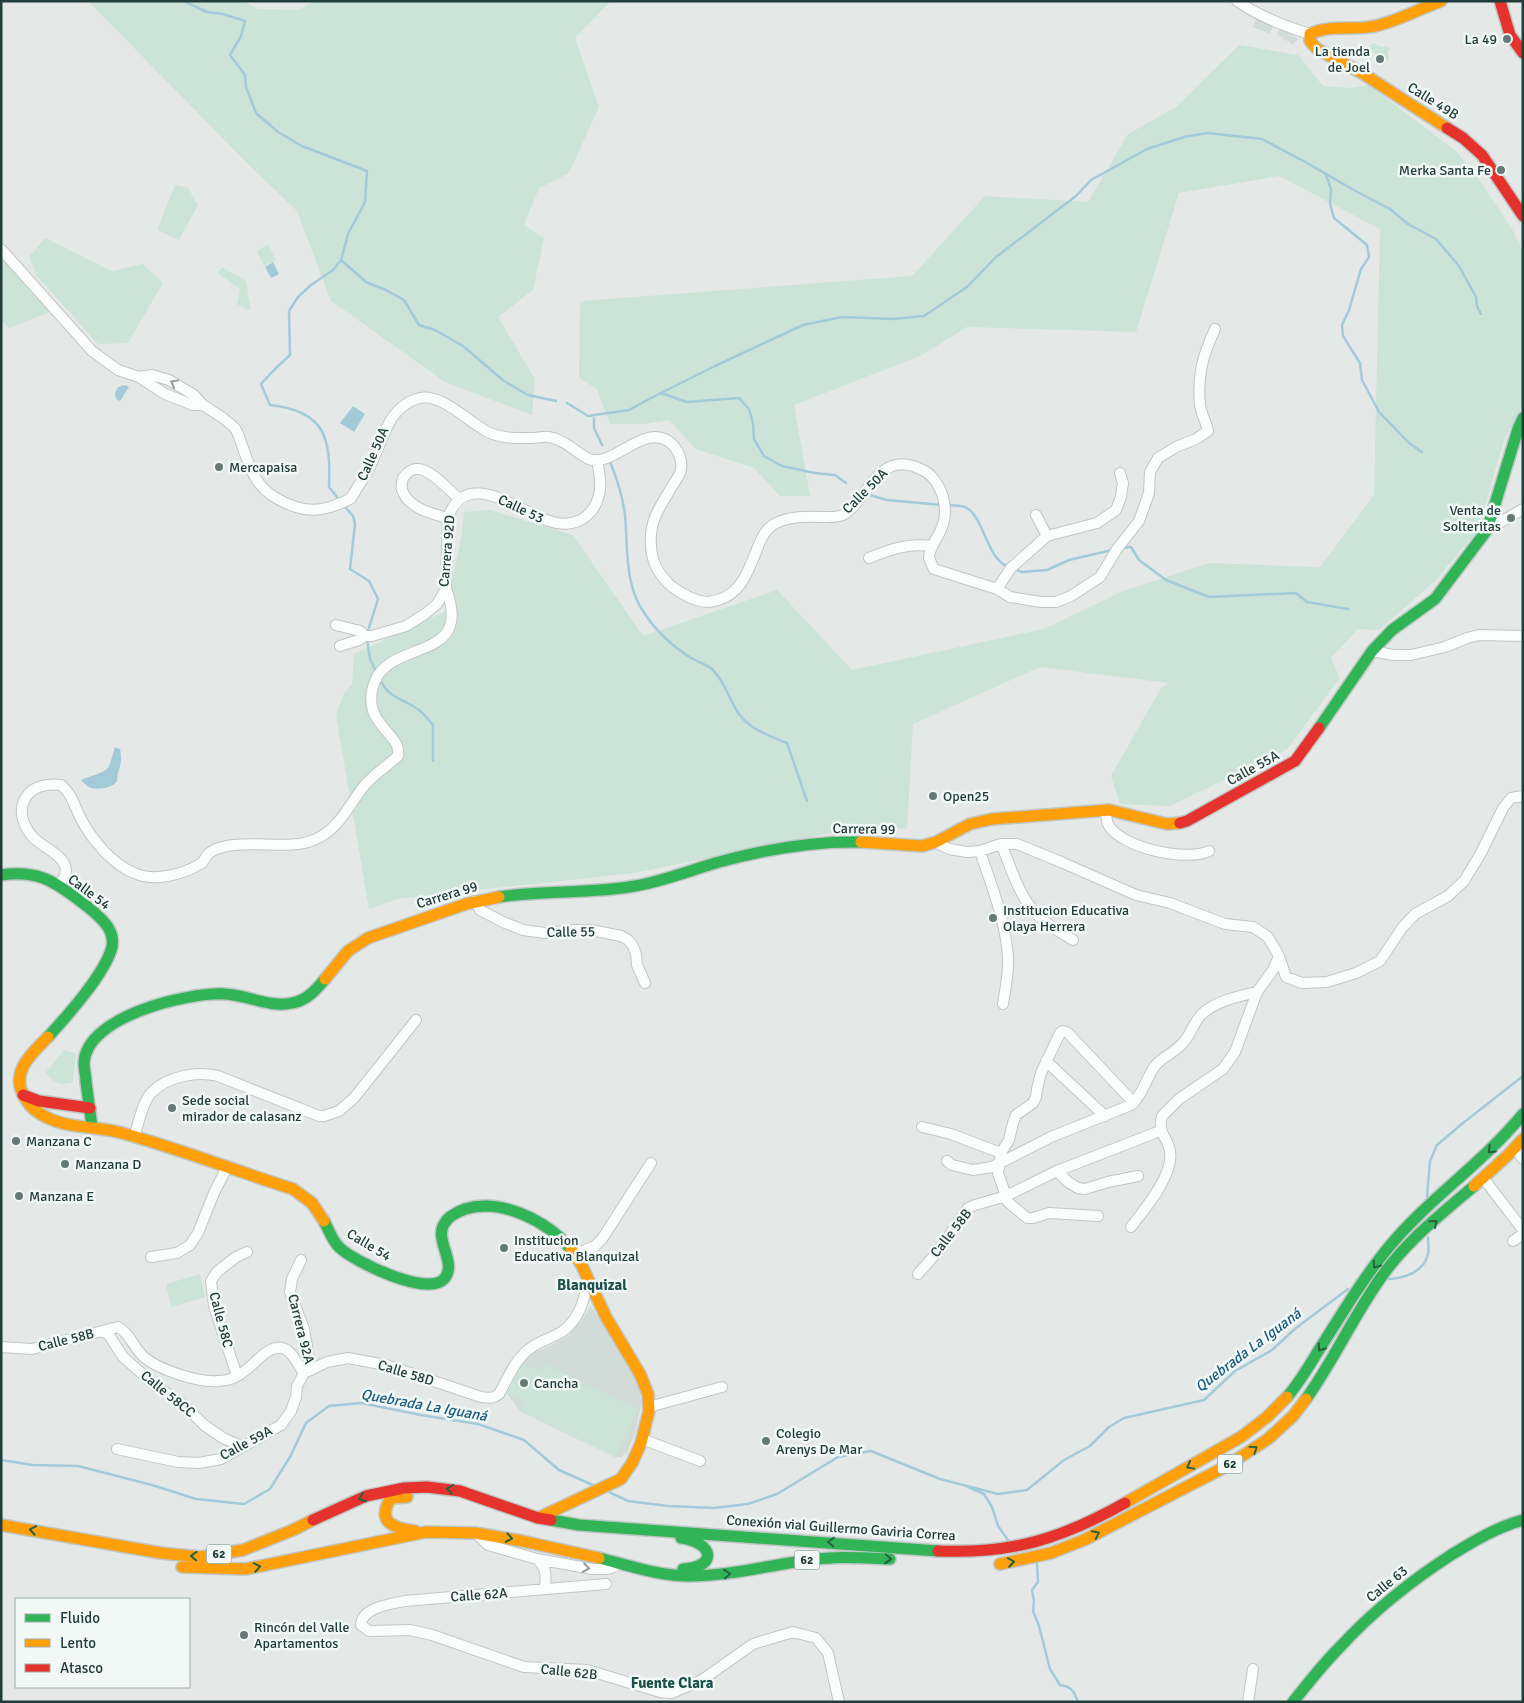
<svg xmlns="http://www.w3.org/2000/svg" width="1524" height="1703" font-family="Signika,sans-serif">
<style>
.built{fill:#d1dbd8}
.green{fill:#cce3d7}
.water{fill:#a3cad9}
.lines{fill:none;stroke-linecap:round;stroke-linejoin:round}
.stream{stroke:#a3cad9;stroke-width:2.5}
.street-casing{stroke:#c1c6c5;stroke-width:12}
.fast-casing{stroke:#bfc7c5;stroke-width:14}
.slow-casing{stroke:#bfc7c5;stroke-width:14}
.jam-casing{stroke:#bfc7c5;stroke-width:14}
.street{stroke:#fbfcfc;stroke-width:10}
.fast{stroke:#30b455;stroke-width:11}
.slow{stroke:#ff9f0a;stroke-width:11}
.jam{stroke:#e5322d;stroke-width:11}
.oneway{stroke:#8e9c9b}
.oneway2{stroke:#266142}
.poi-dot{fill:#657977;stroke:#f1f8f6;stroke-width:2}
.labels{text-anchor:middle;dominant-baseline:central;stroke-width:5;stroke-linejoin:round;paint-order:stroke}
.shield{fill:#f1f8f6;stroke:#5f7572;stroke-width:1}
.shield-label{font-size:12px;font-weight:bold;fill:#213d3a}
.poi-label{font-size:14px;fill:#213d3a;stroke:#f1f8f6;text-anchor:start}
.street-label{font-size:14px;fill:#213d3a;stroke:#f1f8f6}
.neighbourhood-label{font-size:15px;font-weight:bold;fill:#1c504b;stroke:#f1f8f6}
.water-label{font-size:15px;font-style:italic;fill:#195c7b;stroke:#f1f8f6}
</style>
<rect width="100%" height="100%" fill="#e4e9e8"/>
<!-- built -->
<path class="built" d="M1256,17L1274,24L1270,34L1253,27Z
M1281,28L1288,31L1298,39L1293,45L1287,40L1286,41L1283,39L1286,34L1283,38L1277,34Z
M591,1306L634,1371L640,1390L641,1405L636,1430L627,1453L621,1457H615L521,1412L507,1394L529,1352L538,1351L556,1343L568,1336L581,1321Z"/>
<!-- green -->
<path class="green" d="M88,1H243L258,9L300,10L313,1H611L575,38L599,107L569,173L539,188L524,225L544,238L533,290L498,317L535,379L532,415L445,382L331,301L297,211L246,162Z
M1374,43L1379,46L1390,48L1388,52L1389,61L1367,49L1366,48Z
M1239,45L1298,55L1323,86L1348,88L1369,85L1457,152L1476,175L1512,229L1523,251V406L1504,440L1478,530L1435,581L1379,630L1358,629L1331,658L1340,678L1287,749L1267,762L1251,767L1170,806L1120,804L1111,776L1161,688L1169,683L1040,667L913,724L907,829L864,826L634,873L397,899L369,909L336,715L344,693L352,684L354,654L446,611L461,539L464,512L490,510L573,535L643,636L777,590L852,670L1044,629L1123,591L1209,563L1320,567L1374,495L1380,229L1279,176L1179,193L1136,332L967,327L920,356L794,405L810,496H780L754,468L696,449L669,420L644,424H610L597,389L579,378L580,301L912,276L985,196L1088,202L1128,134L1176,107Z
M175,185L188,188L198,205L179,240L157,230Z
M45,238L112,271L143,264L163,283L128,343L98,344L37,276L29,257Z
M268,244L276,260L264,266L257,251Z
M1,257L50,312L9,328L1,320Z
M222,267L246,281L251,311L237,304L240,289L217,273Z
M64,1050L76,1054L73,1082C60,1086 53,1083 46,1072Z
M200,1274L205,1297L171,1307L166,1284Z
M522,1363L540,1371L544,1364L638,1409L615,1457L521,1412L525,1402L507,1394Z"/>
<!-- water -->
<path class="water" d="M273,262L279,274L271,278L265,267Z
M125,385L129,387L120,401L116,399L115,393L118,387Z
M353,406L365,414L354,432L340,423Z
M115,747L120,749C122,758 121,765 118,773C117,775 118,778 117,781C113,788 98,790 91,788C88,787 84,783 81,780C89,776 104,773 108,768C111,762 113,753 115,747Z"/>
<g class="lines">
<!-- stream -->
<path class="stream" d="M184,1L207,12L223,14L245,21L241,36L230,55L245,75L246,87L256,113L278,132L302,146L367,171L365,202L348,234L341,260L366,282L386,290L404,300L419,325L435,330L463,346L504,381L528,395L556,401
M1326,175L1331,189L1330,204L1334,218L1367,245L1369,257L1361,269L1349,310L1342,325L1343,336L1360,363L1362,380L1379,412L1409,443L1422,452
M661,393L687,402L739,398L749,409L753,423L754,439L764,456L782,466L815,473L835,475L846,483
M567,403L588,416L629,410L651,398L715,366L803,325L842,317L893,319L924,316L967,287L996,257L1076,196L1091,180L1147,149L1184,137L1207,133L1262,139L1307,163L1359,193L1390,209L1408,224L1436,239L1459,266L1476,297L1477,306L1481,314
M594,415V428L602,445
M609,460C616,475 623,498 625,515C628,548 624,585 645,614C656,631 674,647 691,658C698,662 706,664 712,669C725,681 729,700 739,714C750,730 771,736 787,743L807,801
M866,494L887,500L942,505
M337,497L329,487C331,437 325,411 270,405L261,384L274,370L290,355L289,311L298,297L311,285L333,270L341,260
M947,505C953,506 962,505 967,508C985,520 987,560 1009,567
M346,508L353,516L355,524L350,569L369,581L378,599L367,634
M1123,548L1131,547L1139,560L1166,580L1209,597L1296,593L1307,602L1348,609
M1014,569L1022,572L1047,570L1069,560L1112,550
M367,639L370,659L375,669
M382,683C389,697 404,700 416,708C423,712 428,719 433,725V761
M1427,1197L1430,1161L1437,1145L1463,1123L1523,1076
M1389,1279C1405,1278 1424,1272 1428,1254C1429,1249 1428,1243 1428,1238
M1,1460L33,1465L78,1466L152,1485L196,1499L244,1504L270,1489L290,1457L306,1423L329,1406L361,1403L421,1415L478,1424L524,1440L559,1470L595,1486
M968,1487L984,1494L992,1507L998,1526L1008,1540
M607,1491L628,1501L668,1506L714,1508L748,1504L777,1494L838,1457L871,1451L940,1479L998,1494L1027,1490L1064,1460L1090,1446L1109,1427L1124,1418L1204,1400L1235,1371L1272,1350L1296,1328L1348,1289
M1037,1564L1038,1582L1032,1590L1034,1601L1033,1611L1039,1626L1050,1669L1060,1685C1072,1687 1074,1691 1078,1702"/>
<!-- street casing -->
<g class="street-casing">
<path id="street" d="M1237,1C1260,17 1284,26 1310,34
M1,249L92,351L118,370L139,377L165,394L193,405H203
M139,377L152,375L169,380L194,395L203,405L223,418L235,428L238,434C252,472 254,493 296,507C308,511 318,511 330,507C336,505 346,502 351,498C353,495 355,492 357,488C365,477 371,465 376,453C386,430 390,409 416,399C439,390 467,421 486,431C501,439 516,438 532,438C537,438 544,436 549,437C566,440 576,453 589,459C614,469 647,417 674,446C680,454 683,464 680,473C678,478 674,483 671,488C659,509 649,521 651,546C652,564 659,574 671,586C680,593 696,602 708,602C738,599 746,577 756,552C759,543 763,533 770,527C783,516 804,516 820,517C827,517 836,518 843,515C845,515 850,509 852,508C870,490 881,456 913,466C924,470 930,473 936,482C946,497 948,516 940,532C936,540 929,549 929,558C930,560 933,568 934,569L997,589L1010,597L1041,602H1056L1071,596L1100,577L1117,549L1139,521L1149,493L1150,472L1158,458L1176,447L1196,439L1208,431C1206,422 1201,413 1200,405C1197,375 1203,355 1215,329
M1036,515L1047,536
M448,518C432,514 408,508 402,490C401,486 402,481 403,478C406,474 410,469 416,469C429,467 449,490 459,499
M1487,530L1523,509
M869,558C892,549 907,543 932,546
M997,589L1011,568L1047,536L1097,523L1116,510L1121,497L1123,483L1120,473
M336,625L360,631L365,636
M340,646L359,640L365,636H372L406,626L425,614L437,604L446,589L448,518C465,466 518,511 549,521C572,529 593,519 599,495C602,484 599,471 597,460
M1372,651L1393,655H1411L1445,647L1467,638L1479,635L1523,636
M1106,811C1106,816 1106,821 1109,826C1123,848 1186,862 1209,851
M935,842L949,849L967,852L980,851L1001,844H1017L1061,862L1136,895L1170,903L1225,924L1253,927L1268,937L1279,956L1286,977L1302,983L1327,982L1356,973L1380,961L1402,928L1415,914L1448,896L1464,881L1481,853L1503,808L1511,798L1523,796
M1001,844C1011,867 1018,895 1036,913C1046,925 1060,932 1073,940
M980,851C990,882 1003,913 1007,947C1010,966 1006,985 1003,1004
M58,886C63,880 68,874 65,866C60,852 39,846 31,835C10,808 27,780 61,785C72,794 74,805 80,817C91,839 112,864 134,873C154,882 182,875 200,864C205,862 205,856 209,853C213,850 222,847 227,846C254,840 292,851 316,839C339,829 349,805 364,786C373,775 387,766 398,756C403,733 358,724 375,681C392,639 474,662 446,589
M475,901L480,910L503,922L523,930L545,933L574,930H591L621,936L628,940L633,946L636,954L637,965L645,983
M1046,1061L1105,1116
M1134,1103L1067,1032L1063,1031L1060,1033L1041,1073L1037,1089L1036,1097L1033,1103L1016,1115L1013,1123L1009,1140L1001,1153L998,1173L1006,1196L1057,1171L1160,1131
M922,1127L951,1134L1001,1153
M134,1137C139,1123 142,1103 151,1093C167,1076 197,1071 218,1076L319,1116H324L339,1111L354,1098L416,1020
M1518,1152L1523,1159
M947,1161L952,1165L973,1170L992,1167L1051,1137L1131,1105C1143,1095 1146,1078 1155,1066C1162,1057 1174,1053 1182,1044C1190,1036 1193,1024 1201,1015C1215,1001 1239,996 1257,992
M1057,1171L1068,1182L1078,1188L1085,1189L1108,1182L1138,1176
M1487,1183L1523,1230
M1131,1227C1144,1210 1174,1175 1170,1152C1168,1136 1157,1135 1162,1116L1179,1099L1223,1069L1235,1052L1257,992L1273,970L1279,956
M1513,1241L1523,1234
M575,1254L595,1246L602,1239L651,1163
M151,1257L177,1253L190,1245L198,1233L214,1193L227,1167
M301,1260L292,1279L290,1292L304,1329L311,1370
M918,1274L939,1250L968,1208L975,1205L1006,1196L1008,1202L1027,1218H1033L1049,1213L1098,1216
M102,1331L109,1335L123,1357L155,1385L186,1407L204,1425L223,1438L243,1447
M1,1347L32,1349L118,1327C130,1333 134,1349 145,1358C160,1370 199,1383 218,1381C229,1381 238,1377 246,1370C257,1362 273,1339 288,1351C295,1356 299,1367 304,1373
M237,1376L214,1306L211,1281L217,1272L236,1257L247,1252
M649,1408L656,1405L722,1387
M642,1439L700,1461
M117,1449L178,1462L199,1463L221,1459L281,1425L291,1411L296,1397L297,1386L304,1373L327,1362L348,1358L386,1365L481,1397C488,1398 493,1399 499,1394C508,1378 516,1357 532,1347C541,1340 553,1338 563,1331C580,1318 584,1300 588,1281
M478,1535L488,1545L537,1559L592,1569H608L616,1566
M537,1559C547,1568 546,1576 545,1588
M606,1584L405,1601C391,1604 362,1607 361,1625L369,1631L410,1630L432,1635L524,1667L587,1670L660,1692L672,1693L702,1680L753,1644L793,1632L816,1638L828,1653L839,1702
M1248,1702L1253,1669"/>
</g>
<!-- fast casing -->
<g class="fast-casing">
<path id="fast" d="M1319,728L1372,651L1392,630L1435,599L1487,530L1518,429L1523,418
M1,875C15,873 29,873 43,878C58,883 102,915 109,929C112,934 113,941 112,947C105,974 67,1016 48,1037
M499,897C544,890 590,894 635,886C664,881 691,870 719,862C763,850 816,841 861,842
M92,1127C90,1112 88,1097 86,1082C86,1076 84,1069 84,1063C86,1016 188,992 225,994C247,995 270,1008 292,1003C306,1001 316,990 325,979
M324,1221C329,1230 332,1241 340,1248C355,1262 427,1297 444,1279C458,1263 434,1241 444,1224C448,1216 457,1212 465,1209C502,1198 547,1221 571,1249
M1287,1397C1299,1383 1308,1368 1317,1353C1340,1317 1361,1281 1388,1248C1428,1199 1482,1164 1523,1114
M1306,1399C1334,1360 1354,1315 1382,1276C1407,1241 1441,1214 1474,1186
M551,1520L579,1525L938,1551
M681,1538C713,1542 719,1567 683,1569
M599,1558C627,1565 660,1576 689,1576C730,1576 769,1565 810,1560C837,1556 863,1558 890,1559
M1293,1702C1308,1683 1323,1664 1340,1647C1373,1611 1411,1581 1451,1555C1474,1541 1497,1527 1523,1520"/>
</g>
<!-- slow casing -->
<g class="slow-casing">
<path id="slow" d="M1441,1C1419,9 1398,21 1375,26C1354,31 1330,24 1310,34V41L1317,49L1362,73L1447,128
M861,842L922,846L936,842L970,824L992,819L1109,810L1167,824L1180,823
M325,979L348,951L368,938L466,904L499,897
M48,1037C31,1054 9,1073 25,1098C30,1107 39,1114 48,1118C71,1129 98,1126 122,1133C180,1149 236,1171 293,1189L312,1203L324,1221
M1474,1186L1508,1155L1523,1139
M407,1497L391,1498C376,1522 393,1528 415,1531
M1125,1503L1241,1437L1267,1417L1287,1397
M538,1518L621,1479L632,1463L641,1443L649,1411L648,1394L640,1374L606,1317L581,1264L571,1249
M1,1525L161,1553L201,1557L243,1550L293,1530L313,1520
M1000,1564L1051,1553L1084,1540L1225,1467L1268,1439L1293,1416L1306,1399
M182,1567L246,1569L426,1532L475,1533L522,1541L599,1558"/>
</g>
<!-- jam casing -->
<g class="jam-casing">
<path id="jam" d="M1500,1L1510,35L1523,53
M1447,128L1463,138L1482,155L1523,216
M1180,823L1187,821L1295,761L1319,728
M23,1095L39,1101L90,1108
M313,1520L366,1496L404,1488L427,1487L460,1491L538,1518L551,1520
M938,1551C1012,1554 1061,1539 1125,1503"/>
</g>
<!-- street -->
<use href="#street" class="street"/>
<!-- fast -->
<use href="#fast" class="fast"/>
<!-- slow -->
<use href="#slow" class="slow"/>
<!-- jam -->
<use href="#jam" class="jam"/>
</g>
<!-- one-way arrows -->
<defs><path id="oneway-chevron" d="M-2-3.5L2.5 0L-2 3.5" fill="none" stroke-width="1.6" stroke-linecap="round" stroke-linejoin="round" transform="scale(1.25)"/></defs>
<g class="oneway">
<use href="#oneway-chevron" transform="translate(174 383) rotate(-151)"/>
<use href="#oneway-chevron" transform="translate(586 1568) rotate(8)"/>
</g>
<g class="oneway2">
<use href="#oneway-chevron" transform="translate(1491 1150) rotate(136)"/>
<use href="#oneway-chevron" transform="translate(1434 1223) rotate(-41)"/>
<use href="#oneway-chevron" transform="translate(1376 1265) rotate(125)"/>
<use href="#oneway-chevron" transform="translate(1321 1348) rotate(123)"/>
<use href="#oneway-chevron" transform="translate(1254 1449) rotate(-34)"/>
<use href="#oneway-chevron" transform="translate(1190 1466) rotate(151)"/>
<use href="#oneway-chevron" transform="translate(450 1489) rotate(-170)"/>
<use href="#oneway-chevron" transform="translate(362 1498) rotate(159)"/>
<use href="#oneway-chevron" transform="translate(33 1530) rotate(-170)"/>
<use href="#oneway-chevron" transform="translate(1096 1534) rotate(-27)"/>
<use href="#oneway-chevron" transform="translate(509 1538) rotate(10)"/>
<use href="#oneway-chevron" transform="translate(831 1542) rotate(-176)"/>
<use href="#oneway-chevron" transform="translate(194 1556) rotate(-178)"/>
<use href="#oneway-chevron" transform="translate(888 1559) rotate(6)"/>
<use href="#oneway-chevron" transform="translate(1011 1562) rotate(-9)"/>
<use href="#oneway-chevron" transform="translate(257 1567) rotate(-11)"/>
<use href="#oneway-chevron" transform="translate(727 1574) rotate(-5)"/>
</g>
<!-- markers -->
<g class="poi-dot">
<circle cx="1507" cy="39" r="5"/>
<circle cx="1380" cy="59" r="5"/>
<circle cx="1501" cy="170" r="5"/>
<circle cx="219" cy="467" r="5"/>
<circle cx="1511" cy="518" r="5"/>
<circle cx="933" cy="796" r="5"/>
<circle cx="993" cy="918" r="5"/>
<circle cx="172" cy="1108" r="5"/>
<circle cx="16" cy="1141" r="5"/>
<circle cx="65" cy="1164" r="5"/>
<circle cx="19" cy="1196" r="5"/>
<circle cx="504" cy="1248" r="5"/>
<circle cx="524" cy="1383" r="5"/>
<circle cx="766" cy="1441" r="5"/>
<circle cx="244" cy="1635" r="5"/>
</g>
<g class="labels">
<!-- shield labels -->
<g class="shield">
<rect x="1217.5" y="1454.5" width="25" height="19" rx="4"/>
<rect x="206.5" y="1544.5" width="25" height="19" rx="4"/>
<rect x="794.5" y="1550.5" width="25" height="19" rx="4"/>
</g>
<g class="shield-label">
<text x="1230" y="1464">62</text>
<text x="219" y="1554">62</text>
<text x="807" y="1560">62</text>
</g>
<!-- poi labels -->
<g class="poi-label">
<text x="1497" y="39" text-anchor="end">La 49</text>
<text x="1370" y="51" text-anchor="end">La tienda<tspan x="1370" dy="16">de Joel</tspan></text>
<text x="1491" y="170" text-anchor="end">Merka Santa Fe</text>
<text x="229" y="467">Mercapaisa</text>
<text x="1501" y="510" text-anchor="end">Venta de<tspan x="1501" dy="16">Solteritas</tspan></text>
<text x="943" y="796">Open25</text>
<text x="1003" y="910">Institucion Educativa<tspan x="1003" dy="16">Olaya Herrera</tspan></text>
<text x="182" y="1100">Sede social<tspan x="182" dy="16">mirador de calasanz</tspan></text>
<text x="26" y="1141">Manzana C</text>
<text x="75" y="1164">Manzana D</text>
<text x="29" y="1196">Manzana E</text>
<text x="514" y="1240">Institucion<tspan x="514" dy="16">Educativa Blanquizal</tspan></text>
<text x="534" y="1383">Cancha</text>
<text x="776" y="1433">Colegio<tspan x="776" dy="16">Arenys De Mar</tspan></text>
<text x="254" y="1627">Rincón del Valle<tspan x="254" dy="16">Apartamentos</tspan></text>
</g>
<!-- street labels -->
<g class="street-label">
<text transform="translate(1433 101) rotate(32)">Calle 49B</text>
<text transform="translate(373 454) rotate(-66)">Calle 50A</text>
<text transform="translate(865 491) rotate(-45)">Calle 50A</text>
<text transform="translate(521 509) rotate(25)">Calle 53</text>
<text transform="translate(447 551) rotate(-85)">Carrera 92D</text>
<text transform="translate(1253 768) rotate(-29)">Calle 55A</text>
<text transform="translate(864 829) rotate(1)">Carrera 99</text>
<text transform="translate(89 892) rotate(37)">Calle 54</text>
<text transform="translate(447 895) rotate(-17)">Carrera 99</text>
<text transform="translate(571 932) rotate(-1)">Calle 55</text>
<text transform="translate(951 1233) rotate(-52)">Calle 58B</text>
<text transform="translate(369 1245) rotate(31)">Calle 54</text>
<text transform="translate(221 1320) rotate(75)">Calle 58C</text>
<text transform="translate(301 1329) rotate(76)">Carrera 92A</text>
<text transform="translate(66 1340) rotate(-14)">Calle 58B</text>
<text transform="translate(406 1373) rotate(17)">Calle 58D</text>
<text transform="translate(168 1394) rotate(39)">Calle 58CC</text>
<text transform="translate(246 1443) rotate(-28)">Calle 59A</text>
<text transform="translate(841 1528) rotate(4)">Conexión vial Guillermo Gaviria Correa</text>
<text transform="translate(1387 1584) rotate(-39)">Calle 63</text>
<text transform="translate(479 1595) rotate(-4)">Calle 62A</text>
<text transform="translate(569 1672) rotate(6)">Calle 62B</text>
</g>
<!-- neighbourhood labels -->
<g class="neighbourhood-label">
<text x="592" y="1285">Blanquizal</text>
<text x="672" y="1683">Fuente Clara</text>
</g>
<!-- water labels -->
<g class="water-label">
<text transform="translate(1248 1350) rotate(-37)">Quebrada La Iguaná</text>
<text transform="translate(424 1405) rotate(10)">Quebrada La Iguaná</text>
</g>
</g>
<!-- border -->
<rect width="1524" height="1703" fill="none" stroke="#213d3a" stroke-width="5"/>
<!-- legend -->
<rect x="15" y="1598" width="175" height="90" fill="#f1f8f6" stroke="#9eadab"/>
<rect x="25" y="1614" width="25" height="8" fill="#30b455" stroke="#9eadab"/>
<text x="60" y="1623" font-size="15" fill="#213d3a">Fluido</text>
<rect x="25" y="1639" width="25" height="8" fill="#ff9f0a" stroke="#9eadab"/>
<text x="60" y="1648" font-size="15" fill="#213d3a">Lento</text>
<rect x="25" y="1664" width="25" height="8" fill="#e5322d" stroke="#9eadab"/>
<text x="60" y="1673" font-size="15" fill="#213d3a">Atasco</text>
</svg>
